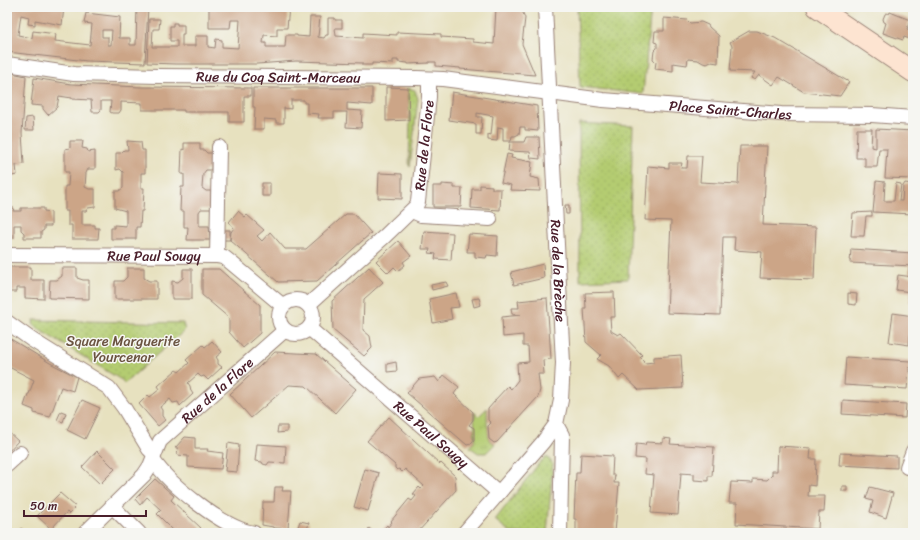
<svg xmlns="http://www.w3.org/2000/svg" width="920" height="540" font-family="Sriracha,sans-serif">
<style>
.grass{fill:url(#grass-tufts);stroke:#7f764e}
.park{fill:url(#park-dots);stroke:#7f764e}
.building{fill:#cca587;fill-rule:evenodd}
.lines{fill:none;stroke-linecap:round;stroke-linejoin:round}
.street-casing{stroke:#988075;stroke-width:16}
.secondary-casing{stroke:#988075;stroke-width:22}
.street{stroke:#fff;stroke-width:14}
.secondary{stroke:#fde4d1;stroke-width:20}
.labels{text-anchor:middle;dominant-baseline:central;stroke-width:3;stroke-linejoin:round;paint-order:stroke}
.street-label{font-size:14px;fill:#4a1f2b;stroke:#f6f6f2}
.park-label{font-size:14px;fill:#6a5340;stroke:#f6f6f2}
</style>
<defs>
<pattern id="grass-tufts" width="24" height="20" patternUnits="userSpaceOnUse"><rect width="24" height="20" fill="#b4cc71"/><path d="M3 7l-1-3M5 7V3M7 7l1-3M15 17l-1-3M17 17v-4M19 17l1-3" fill="none" stroke="#9caf62"/></pattern>
<pattern id="park-dots" width="8" height="8" patternUnits="userSpaceOnUse"><rect width="8" height="8" fill="#b4cc71"/><path d="M2 2h.1M6 6h.1" fill="none" stroke="#9caf62" stroke-width="1.8" stroke-linecap="round"/></pattern>
</defs>
<rect width="100%" height="100%" fill="#f6f6f2"/>
<filter id="ink" filterUnits="userSpaceOnUse"><feTurbulence type="fractalNoise" baseFrequency=".025" numOctaves="2"/><feDisplacementMap in="SourceGraphic" scale="8" xChannelSelector="R" yChannelSelector="G"/><feConvolveMatrix kernelMatrix="1 2 1 2 8 2 1 2 1" color-interpolation-filters="sRGB"/></filter>
<filter id="wash" filterUnits="userSpaceOnUse"><feTurbulence type="fractalNoise" baseFrequency=".012" numOctaves="4" result="noise"/><feDisplacementMap in="SourceGraphic" scale="16" xChannelSelector="R" yChannelSelector="G"/><feGaussianBlur stdDeviation="0.9" result="paint"/><feColorMatrix in="noise" values="0 0 0 0 0 0 0 0 0 0 0 0 0 0 0 0 0 1.4 0 .05"/><feComposite in="paint" operator="in"/></filter>
<g filter="url(#wash)">
<rect width="100%" height="100%" fill="#e7e1bf"/>
<!-- grass -->
<path class="grass" d="M487,408V420L489,440L495,444L486,453H478L470,447L475,441L474,412L479,416Z"/>
<!-- park -->
<path class="park" d="M577,7H651L643,94L580,87Z
M408,88L415,90L418,99L410,167L409,166L410,120Z
M579,123L633,126L628,279L580,281Z
M34,320L183,323L185,330L124,384L123,381L38,329L33,324Z
M547,457L553,464L547,533H511L495,520L540,462Z"/>
<g id="blocks">
<!-- building -->
<path class="building" d="M7,7H64L62,25L35,20V25L28,24L29,17L21,15L18,35L32,38L33,31L56,34L55,41L90,45L92,24L84,23L86,13L120,17L119,38H130V45H136L137,7H148L145,63L87,61L7,52ZM102,30H112L111,45H108V37H102Z
M209,7H289L287,28H277V36L264,35L263,43H266V47H285L286,35H297V36L309,37L310,17H320L318,37L324,38L326,35H328V18H335V20H342V28H335L336,36L363,38V33L397,35V32L441,34V37L473,39V42L494,44L496,7H514V9L520,10L523,13L525,18L522,44L535,75L460,69V68L436,66V62H429V63L408,64V63L398,62V60H393V64L372,63V65H362V63L296,61L257,64H176L147,63L149,19H160L159,29H153L152,47H177V41H170V26H173V23H177V25H184V34H182V46H195V36H208V47L215,48L216,39L222,40V47L238,48L240,20H231L230,28H209Z
M890,12L910,20L907,29L910,31L911,36L910,39L904,37L903,40L883,33L886,23L884,22L883,19L885,14L887,13L889,14Z
M664,18L687,20L690,23L701,22L708,25L709,27L719,36L718,63L711,62L707,64L703,63L698,60L688,59L687,65L673,63V71L655,69L656,62L653,59L654,51L657,48V43L654,42L655,31H664Z
M749,31H757L775,38L849,82L840,96L804,92L779,77L773,85L759,75L755,80L751,78L755,72L730,71L732,46L730,42Z
M7,72L26,76L22,133L24,164L16,165L17,175L7,177Z
M34,78L71,84L141,87L251,88V96H244V122H229V112H184V110H142V103L121,102V110L119,113H112L110,112L111,101H101V110L99,112H92L91,100L72,99V98L59,96L57,107L48,115L43,109V106L31,105Z
M386,87L408,88L409,120L386,121Z
M253,88H372V105L347,103V110L362,111L361,128L346,127L347,112H334V118H318L319,114L307,113V103H304V100H291V109L284,108V123H276V120L264,119V129H254L255,107H253Z
M452,92L537,106L538,131L528,130H525V127H520L519,134L515,136H512L511,141H503V128L498,127L497,141L488,140V134L491,135L493,116L477,113V117H482L481,134H476V124L449,120Z
M33,117L34,130H25L26,118Z
M857,129H872L871,147L876,148V129L913,131V179L885,178L887,149H879L877,167H865V158H856Z
M526,137H539L540,159L531,158L530,152L509,151L510,142H524Z
M70,141H83L82,148L87,149L88,152L95,151V169H88L86,173L85,187L89,189H95V207L88,208L86,211H82V225H95V228H99L98,239H72V225H68V211H65V186H68L69,172H65V149L70,148Z
M127,141L141,142L142,150H145V173H141V188H144L143,211H141L140,227H136V239H111V228H114V225L126,226V211L115,208V191H119L123,188V172L120,169L116,170V153H121L124,150H128Z
M184,143H200V150H204L207,153H212L211,170H206L203,174L202,188L206,191H211V209H201L199,212V226H209L210,240H187L188,227H184V211H180L181,187H184V174H181L182,149L184,150Z
M740,146H767L763,225L816,227L814,280L760,278L762,252L734,250L735,237H723L720,315L667,313L671,221L645,220L648,166L669,168V163H682L681,168H687L688,156H702L700,182L738,184Z
M507,154L512,155L511,158L532,162L530,177L539,179L540,191L510,190L511,185L501,183Z
M379,173L402,174V199L378,198Z
M876,181L885,182L884,201H894L896,183L901,184L899,201H902L903,186L905,183L913,184V214L873,212Z
M262,183H270V196H262Z
M442,184L454,185V188H462L461,207H433V186H442Z
M480,185L492,186V189H501L500,210L471,208L472,189H480Z
M565,205H569V214H566Z
M7,208H14L13,211H21V208H44V211L51,212V226H44V230L41,232V238H24V233L21,230V225H14V238H7Z
M238,211L245,217L247,215L264,230L257,236L262,241L270,232L285,249H306L346,214H354L371,233L317,281L278,282L230,240L231,232L234,228L229,222Z
M872,212V216H866L864,236H851L853,213Z
M221,230H230V240H221Z
M424,231L453,233L451,260L435,259L436,254L429,253L430,249H422Z
M469,234L498,236L497,256L487,255L486,258L475,257V252H467Z
M398,241L411,256L403,262L405,265L398,271L394,267L388,273L376,261Z
M851,249L913,253V266L850,263Z
M543,264L544,278L514,285L511,272Z
M7,267H31V280H44V299L25,298V288H16V292H7Z
M369,267L383,282L364,299L363,330L370,336L372,348L364,356L333,330L332,301Z
M909,267H913V274H909Z
M62,268H77V278L83,280H89V299L49,298L50,280H57L62,276Z
M127,268H144V278L149,281H157V299H115V281H123L127,277Z
M183,269H192V299H172V281L178,282L183,278Z
M202,269H219L260,305V333L243,348L229,332V318L202,295Z
M898,275L913,277V303L909,302L911,292L896,290Z
M446,282L448,286L432,290L431,285Z
M614,292L615,317H610L611,331L618,335L621,333L642,355L640,357L644,361L643,362L645,363L654,362V357L681,355L683,388L639,390L623,375L619,379L609,366L597,359L601,355L586,342L584,308H586L585,293Z
M456,293L459,307L450,308L452,319L433,323L429,299Z
M848,293L857,294L856,305L848,304Z
M479,298L481,305L474,307L472,299Z
M547,298L551,359L543,360L544,374H538L540,390L538,397L497,442L494,443L489,439L488,426L491,423L488,420V409L495,401V400L508,386L511,389L518,380L517,363L529,362L528,346H523V335L503,337L502,317L521,315L512,314L511,308H519L518,301Z
M893,313L913,316L912,335H910L909,345L889,342Z
M9,338L50,363L77,377L73,391L61,387L50,417L34,413V410L24,406L28,394H29L34,380L7,366V342Z
M212,341L222,352L216,357L218,360V364L222,367L208,380L204,376L201,377L198,374L188,383L190,386L191,391L193,394L180,406L178,402L173,403L170,399L160,407L162,410V416L165,420L158,426L139,404L148,395L150,397L160,389L158,386L176,370L179,372L189,363L186,360L203,345L205,347Z
M275,352L316,354L356,389L335,413L306,386L289,385L251,418L230,394Z
M846,357L910,361L907,389L844,385Z
M396,362L397,371L387,372V364Z
M444,375L459,387L454,394L473,412V420L469,425L474,428V441L471,444L467,445L407,393L419,379L435,377L439,382Z
M82,400L100,408L85,439L67,430Z
M843,400L906,404L905,418L842,414Z
M61,411L66,413L63,422L57,420Z
M389,417L440,464L441,463L455,476L456,490L417,533H380L387,525L388,527L392,522L391,521L409,499L412,501L416,496L413,494L419,487L421,489L424,486L405,469L402,472L399,469L397,470L395,468V465L367,441Z
M278,426H287V432L277,433Z
M7,431L18,441L7,453Z
M185,437L195,438V449H208L207,451L223,453L221,469L188,467V456L177,455L178,448H175Z
M663,438L671,439L670,444L714,447L712,476H708V481L694,480V474L681,473L678,515L651,513L654,475L645,474L646,459L635,458L636,444L645,445L646,442L663,443Z
M228,443L239,445L237,472L225,471Z
M257,444L286,446L285,463L269,462L267,465L263,464L262,462L255,461Z
M778,446L811,448L810,459H816L815,486L809,485L808,496H825L824,512H819L818,529L736,524L737,503H729L731,482L753,483V479L767,480L772,475V471H777Z
M97,451L115,469L100,484L82,467Z
M840,453L897,456V468L839,465Z
M581,454L613,456L612,475H615L614,483H619L615,533H576V519H574L576,473H580Z
M365,469L379,473L368,511L354,507Z
M155,479L174,496L171,500L201,528L196,533H172L174,531L157,514L161,510L147,497L140,505L135,499Z
M842,486H847V491H842Z
M275,487H283L282,491H291L288,529L273,528V527L262,525L263,502H274Z
M870,487L893,493L886,518L870,512L873,501L866,499Z
M60,493L76,507L69,514L67,512L51,529L37,516Z
M300,521L309,523L306,533L297,530Z
M21,528L27,533H16Z
M369,528L375,533H367Z"/>
</g>
</g>
<g filter="url(#ink)">
<use href="#blocks" fill-opacity="0" stroke="#988075" stroke-width="1"/>
<g class="lines">
<!-- street casing -->
<g class="street-casing">
<g id="street">
<path id="s1" d="M545,7L563,363L561,400L556,424L562,435L560,533"/>
<path id="s2" d="M7,64L74,74L158,76L417,78L443,79L603,100L781,114L872,115L913,118"/>
<path d="M412,211L421,215L490,219"/>
<path id="s3" d="M7,255L217,256L224,257L229,261L283,306"/>
<path d="M217,256L219,147"/>
<circle cx="296" cy="317" r="17"/>
<path id="s4" d="M308,305L385,236L416,206L418,202L429,97V79"/>
<path d="M7,322L32,340L109,388L124,408L149,449L154,454"/>
<path id="s5" d="M309,328L499,493"/>
<path d="M153,460C170,485 223,528 254,533"/>
<path d="M7,465L20,453"/>
<path d="M907,467L913,451"/>
<path d="M112,506L139,533"/>
<path id="s6" d="M85,533L144,475L150,466L160,441L285,330"/>
<path d="M464,533L543,442L556,424"/>
</g>
</g>
<!-- secondary casing -->
<g class="secondary-casing">
<path id="secondary" d="M817,7L913,72"/>
</g>
<!-- street -->
<use href="#street" class="street"/>
<!-- secondary -->
<use href="#secondary" class="secondary"/>
</g>
</g>
<g class="labels">
<!-- street labels -->
<g class="street-label">
<text stroke="none"><textPath href="#s2" startOffset="272">Rue du Coq Saint-Marceau</textPath></text>
<text stroke="none"><textPath href="#s2" startOffset="726">Place Saint-Charles</textPath></text>
<text stroke="none"><textPath href="#s4" startOffset="208">Rue de la Flore</textPath></text>
<text stroke="none"><textPath href="#s3" startOffset="147">Rue Paul Sougy</textPath></text>
<text stroke="none"><textPath href="#s1" startOffset="264">Rue de la Brèche</textPath></text>
<text stroke="none"><textPath href="#s6" startOffset="197">Rue de la Flore</textPath></text>
<text stroke="none"><textPath href="#s5" startOffset="162">Rue Paul Sougy</textPath></text>
</g>
<!-- park labels -->
<g class="park-label">
<text x="123" y="341">Square Marguerite<tspan x="123" dy="16">Yourcenar</tspan></text>
</g>
</g>
<!-- margin -->
<rect width="920" height="540" fill="none" stroke="#f6f6f2" stroke-width="24"/>
<!-- scale -->
<path d="M24 510v6h122v-6" fill="none" stroke="#4a1f2b" stroke-width="2"/>
<text x="30" y="510" font-size="12" fill="#4a1f2b" stroke="#f6f6f2" stroke-width="3" paint-order="stroke">50 m</text>
</svg>
